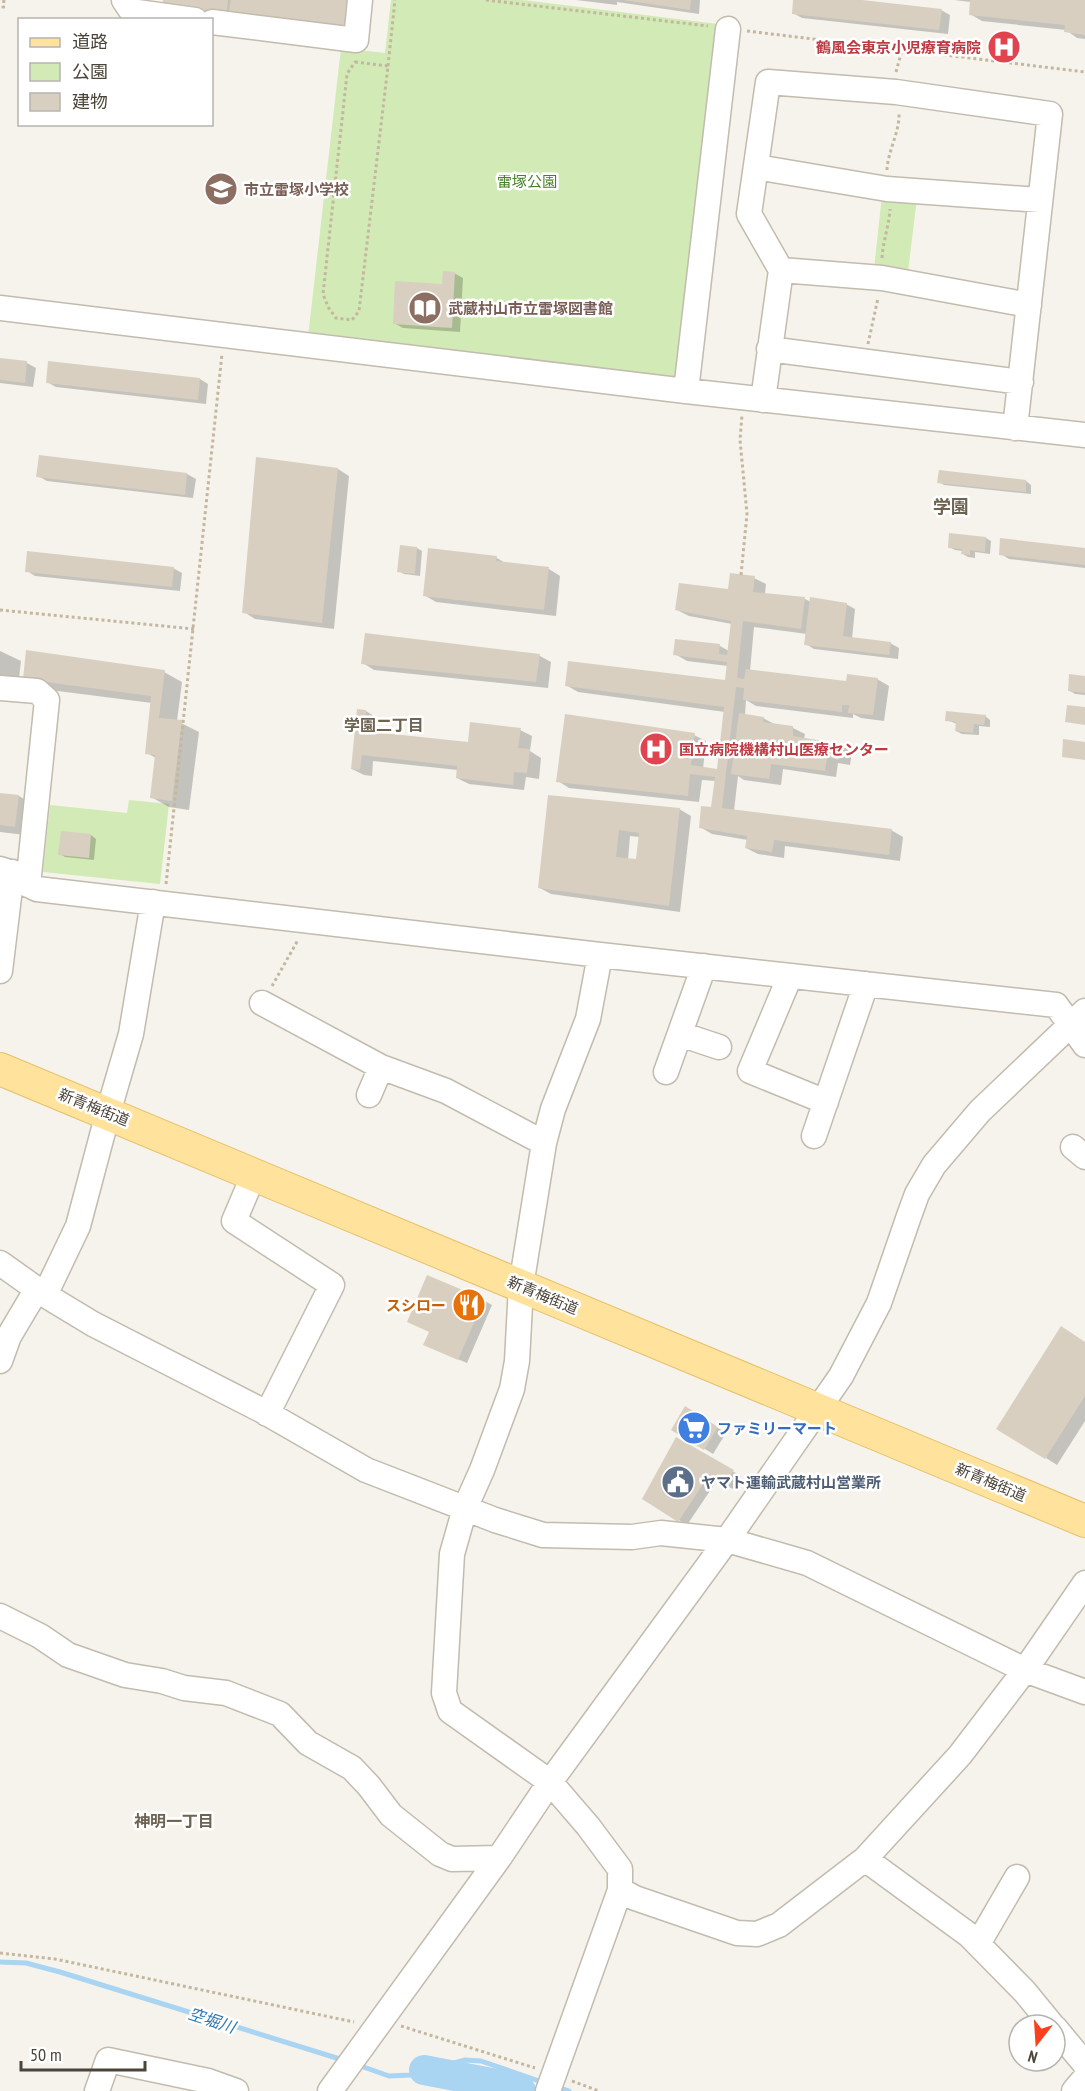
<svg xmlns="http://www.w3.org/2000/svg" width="1085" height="2091" font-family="'PT Sans Narrow','Noto Sans JP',sans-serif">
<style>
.green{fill:#d2eab5}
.shadow{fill:#0003;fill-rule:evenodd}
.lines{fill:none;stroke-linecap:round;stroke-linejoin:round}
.stream{stroke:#a9d4f2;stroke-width:5}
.river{stroke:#a9d4f2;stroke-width:30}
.building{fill:#d8cfc1;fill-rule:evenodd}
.minor-casing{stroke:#c2bbae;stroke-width:27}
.major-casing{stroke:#e6c16a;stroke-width:34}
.path{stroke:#c4b79f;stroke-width:3;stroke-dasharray:3 3;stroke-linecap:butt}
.minor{stroke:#fff;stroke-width:24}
.major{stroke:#ffe39c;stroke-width:32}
.labels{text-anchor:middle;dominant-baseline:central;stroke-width:5;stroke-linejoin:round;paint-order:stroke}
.health-label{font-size:15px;font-weight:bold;fill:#be3a42;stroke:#fff;text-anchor:end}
.park-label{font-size:15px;fill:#4a7f2a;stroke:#fff}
.education-label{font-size:15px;font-weight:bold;fill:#785e54;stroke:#fff;text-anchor:start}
.street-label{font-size:15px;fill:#4b4439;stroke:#fff}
.food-label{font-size:15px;font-weight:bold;fill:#c56008;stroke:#fff;text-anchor:end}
.shop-label{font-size:15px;font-weight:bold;fill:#366cbe;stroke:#fff;text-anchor:start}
.service-label{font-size:15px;font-weight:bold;fill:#4e5e75;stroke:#fff;text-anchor:start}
.neighbourhood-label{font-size:16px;font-weight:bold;fill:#6e6250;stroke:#fff}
.water-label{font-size:16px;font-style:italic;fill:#2e7ab2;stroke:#fff}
.quarter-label{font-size:18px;font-weight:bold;fill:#6e6250;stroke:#fff}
</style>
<rect width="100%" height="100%" fill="#f6f3ec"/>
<!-- green -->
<path class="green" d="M391,0H523L734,26L693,381L308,337L341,48L385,53Z
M882,195L917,198L908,272L874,269Z
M129,800L169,804L160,884L43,872L50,805L127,813Z"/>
<!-- shadow -->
<path class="shadow" d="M164,0H365L360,38L172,10Z
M576,0H700L699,14L617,2V5Z
M795,0H848L941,10L950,15L948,34L802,18L793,13Z
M954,0H1085V39L1077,38L1066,30L982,21L970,14L971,2Z
M454,273L463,278L460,332L403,328L394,323L443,286Z
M0,360L27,363L36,368L33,387L0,383Z
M200,379L208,384L206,404L56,387L47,382Z
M40,457L187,474L196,479L193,498L47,481L38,476Z
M338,469L349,476L334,629L255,619L244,612Z
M1026,481L1031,485V494L944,485L939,482Z
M986,538L991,541L990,554L975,552V558L968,557L963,554V551L955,550L949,547Z
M417,548L422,551L420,576L404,574L399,571Z
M1085,550V568L1009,559L1001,554Z
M497,558L507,564L549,569L560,576L556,616L436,602L424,595Z
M173,568L182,573L180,591L35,576L27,571Z
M754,578L766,584L765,594L805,599L811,602L846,604L855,609L852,639L890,643L899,648L898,659L814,649L806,644L807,634L754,627L750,671L847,683L877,679L889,686L884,721L861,718L853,714V718L756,706L746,700L745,715L763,718L776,725L793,728L805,734L804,739L841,745L852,752L850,765L838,763L836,777L783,769L781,785L744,780L738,776L734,811L891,830L903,837L900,861L785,846L784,858L758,854L746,848L748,840L712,834L700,827L712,809L716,781L702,780L699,802L569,788L558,781L694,735L706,741L703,769L718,771L725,712L578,692L566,685L727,682L728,666L687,661L675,654L720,646L729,651L732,624L689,616L677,610L729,591Z
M0,651L21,661L18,687L0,686Z
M540,656L551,662L548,688L374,670L363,663Z
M164,672L182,682L177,721L199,732L189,810L169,807L151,797L156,758L147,753L152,703L42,689L25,679Z
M1085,678V695L1075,694L1069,690Z
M366,711L377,718L376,734L469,744L520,730L532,736L530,751L541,758L539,779L526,777L524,790L469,784L457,778L458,770L373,761L372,776L364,775L352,769Z
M985,716L990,720V727L979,726V735L962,734L956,731L957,724L947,720Z
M0,794L19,796L36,806L33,836L0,832Z
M549,797L679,809L691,816L680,912L551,894L540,888ZM630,836L640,837L637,861L628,860Z
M91,835L96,839L94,860L65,857L60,854Z
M483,1300L492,1305L467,1363L434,1349Z
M1085,1343V1421L1057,1465L1046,1458Z
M686,1408L726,1433L713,1454L673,1429Z
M676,1439L741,1476L733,1489L716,1482L687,1525L644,1499Z"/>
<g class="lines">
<!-- stream -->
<path class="stream" d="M0,1962L26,1963L60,1972L343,2060
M358,2065L389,2076L411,2075L465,2060L481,2061L545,2083
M557,2087L569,2091"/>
<!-- river -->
<path class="river" d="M424,2070L507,2086L521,2091"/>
</g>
<!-- building -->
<path class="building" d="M163,0H228L226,15L162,6Z
M231,0H353L349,32L228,16Z
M623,0H691L690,10Z
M793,0H862L942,9L939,30L792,14Z
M970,0H1085V35L1064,32L1065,25L969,15Z
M443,271L455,272L452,328L393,324L395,281L442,284Z
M0,358L27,361L25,383L0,380Z
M48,361L200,378L198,400L46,383Z
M39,455L187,473L185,495L36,477Z
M256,457L338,468L322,623L242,613Z
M939,470L1026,480V492L937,483Z
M949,533L986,537L985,552L970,550V555L961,554L962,549L948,548Z
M1000,538L1085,548V565L999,555Z
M400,545L417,547L415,574L397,572Z
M428,548L497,556L496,561L549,567L544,610L423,596Z
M27,551L174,567L172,587L25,572Z
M730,573L755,576L753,592L805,597L801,629L743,621L737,678L744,679L746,669L846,681L847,674L878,678L873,715L848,713L849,705H842V712L743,700L744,688L736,687L722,808L892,829L889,855L774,840L772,852L745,848L747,836L699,828L701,806L711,807L715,777L690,774L688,796L556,782L565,714L695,733L691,765L717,769L724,707L565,686L568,661L725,680L727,662L673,655L675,639L720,644L719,654L727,655L731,621L675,610L679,583L728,589Z
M810,597L847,603L843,636L891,642L889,655L804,645Z
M365,633L540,654L536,682L361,664Z
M26,650L165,670L159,718L182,720L172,801L150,798L155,755L145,754L151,696L23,679Z
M1069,674L1085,676V693L1068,691Z
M1067,705L1085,707V725L1065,722Z
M357,709L366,710L364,731L468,742L470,722L521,728L518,748L530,749L527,773L514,772L513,785L456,778L457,766L362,755L360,770L351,769Z
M946,711L986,715L984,725L974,724L973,733L955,731L956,722L945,721Z
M739,713L764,717L763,722L793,726V736L841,744L839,760L827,757L825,771L771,764L769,779L731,774Z
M1063,739L1085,742V760L1062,757Z
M0,793L19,795L15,827L0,825Z
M548,795L680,808L669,906L538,888ZM619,830L639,833L636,859L616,857Z
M61,831L91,834L89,858L58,855Z
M427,1275L484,1299L458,1360L423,1345L429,1332L407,1322Z
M1061,1326L1085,1342V1396L1045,1459L996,1429Z
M685,1406L718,1427L704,1450L671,1430Z
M676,1437L734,1470L724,1486L707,1478L678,1522L642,1499Z"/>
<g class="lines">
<!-- minor casing -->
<g class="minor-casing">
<path id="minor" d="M124,0L130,9L137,12L195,20
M212,22L356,40L360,0
M756,167L887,189L1040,200
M781,270L882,278L1029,305
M0,308L686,391L1085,435
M769,349L1021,382
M686,391L728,29
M763,400L781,270L749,214L768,82L896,92L1050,114L1015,428
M0,688L37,691L47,700L28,885
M0,869C15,872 23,883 37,889L600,955L1056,1005L1085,1045
M0,971L12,872
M790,976L750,1071L826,1102
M262,1003L381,1067L446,1091L544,1143
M680,1034L719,1047
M666,1072L704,966
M369,1095L381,1067
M814,1136L866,984
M1073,1147L1085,1157
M254,1174L234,1221L332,1285L267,1414
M0,1263L45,1295L93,1324L263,1411L366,1470L495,1520L543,1535L632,1537L661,1533L727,1540L807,1563L1025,1670L1085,1692
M0,1361L9,1336L34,1294L45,1295L78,1226L108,1113L131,1034L153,902
M0,1616L40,1636L68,1655L125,1675L162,1681L184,1688L226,1693L280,1714L308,1743L352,1768L369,1786L391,1815L440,1854L452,1859L499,1858
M865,1859L969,1935L1025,1992L1052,2025
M620,1890L635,1898L737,1933L757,1934L779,1925L865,1859L960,1755L1025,1670L1085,1583
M978,1944L1017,1877
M1055,2028L1085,2064
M97,2091L108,2060L208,2081L236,2091
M330,2091L499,1858L550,1782L727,1540L841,1376L879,1303L909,1216L917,1194L934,1165L980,1111L1085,1011
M548,2091L620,1890V1869L588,1826L550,1782L450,1711L444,1693L452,1554L465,1508L482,1470L512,1389L517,1361L521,1286L544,1143L553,1109L588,1019L600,955
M1074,2091L1085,2078"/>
</g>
<!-- major casing -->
<g class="major-casing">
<path id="major" d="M0,1069L1085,1521"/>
</g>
<!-- path -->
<path class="path" d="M4,0L3,7H7
M486,0L708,26
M747,31L1085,72
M355,62L388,66L359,311L352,320L336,318L328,307L323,294L347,74Z
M388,66L395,0
M896,72L902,50
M887,170C888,150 900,132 899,112
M882,258C883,241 889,226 890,209
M868,344L878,298
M741,575L747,514L740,440L742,415
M0,610L194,629
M166,884L222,354
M272,986L298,940
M0,1953L55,1959L354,2022
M401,2026L535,2068
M572,2081L599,2091"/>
<!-- minor -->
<use href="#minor" class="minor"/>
<!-- major -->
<use href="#major" class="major"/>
</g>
<!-- icons -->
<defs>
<g id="hospital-disc" transform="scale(1.725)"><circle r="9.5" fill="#e0444e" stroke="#fff"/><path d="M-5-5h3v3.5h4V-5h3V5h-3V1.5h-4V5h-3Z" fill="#fff"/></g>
<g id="school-disc" transform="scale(1.725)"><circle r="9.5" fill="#8d6e63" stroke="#fff"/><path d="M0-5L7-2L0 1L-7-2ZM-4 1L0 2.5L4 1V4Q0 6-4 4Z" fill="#fff"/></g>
<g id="library-disc" transform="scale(1.725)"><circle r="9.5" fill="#8d6e63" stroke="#fff"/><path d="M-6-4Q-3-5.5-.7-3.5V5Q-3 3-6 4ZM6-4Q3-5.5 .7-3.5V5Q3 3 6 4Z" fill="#fff"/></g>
<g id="restaurant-disc" transform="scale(1.725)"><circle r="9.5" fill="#e8710a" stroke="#fff"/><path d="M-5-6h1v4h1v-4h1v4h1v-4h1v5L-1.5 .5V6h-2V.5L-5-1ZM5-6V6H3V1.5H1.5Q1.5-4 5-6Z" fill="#fff"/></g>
<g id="supermarket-disc" transform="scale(1.725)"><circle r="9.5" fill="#3f7fe0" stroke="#fff"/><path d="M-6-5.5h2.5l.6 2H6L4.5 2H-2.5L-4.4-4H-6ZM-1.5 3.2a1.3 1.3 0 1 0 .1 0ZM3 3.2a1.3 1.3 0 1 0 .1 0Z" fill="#fff"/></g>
<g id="civic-disc" transform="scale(1.725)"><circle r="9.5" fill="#5c6f8a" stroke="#fff"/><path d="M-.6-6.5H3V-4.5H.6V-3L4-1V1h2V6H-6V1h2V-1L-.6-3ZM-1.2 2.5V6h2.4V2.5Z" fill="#fff"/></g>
</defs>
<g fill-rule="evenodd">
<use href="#hospital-disc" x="1004" y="47"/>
<use href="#school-disc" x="221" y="189"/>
<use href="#library-disc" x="425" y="308"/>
<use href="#hospital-disc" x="656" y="749"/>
<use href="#restaurant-disc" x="469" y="1305"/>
<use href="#supermarket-disc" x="694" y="1428"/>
<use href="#civic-disc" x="678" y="1482"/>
</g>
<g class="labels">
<!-- health labels -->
<g class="health-label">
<text x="981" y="47">鶴風会東京小児療育病院</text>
<text x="679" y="749" text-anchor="start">国立病院機構村山医療センター</text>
</g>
<!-- park labels -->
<g class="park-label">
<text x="527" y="181">雷塚公園</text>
</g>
<!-- education labels -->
<g class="education-label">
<text x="244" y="189">市立雷塚小学校</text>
<text x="448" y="308">武蔵村山市立雷塚図書館</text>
</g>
<!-- street labels -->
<g class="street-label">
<text transform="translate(94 1107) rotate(22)">新青梅街道</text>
<text transform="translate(543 1295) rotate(23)">新青梅街道</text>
<text transform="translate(991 1482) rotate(23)">新青梅街道</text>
</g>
<!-- food labels -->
<g class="food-label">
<text x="446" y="1305">スシロー</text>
</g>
<!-- shop labels -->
<g class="shop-label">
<text x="717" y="1428">ファミリーマート</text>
</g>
<!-- service labels -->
<g class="service-label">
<text x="701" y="1482">ヤマト運輸武蔵村山営業所</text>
</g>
<!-- neighbourhood labels -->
<g class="neighbourhood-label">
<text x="384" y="725">学園二丁目</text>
<text x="174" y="1821">神明一丁目</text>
</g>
<!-- water labels -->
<g class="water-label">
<text transform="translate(212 2020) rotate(18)">空堀川</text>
</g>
<!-- quarter labels -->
<g class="quarter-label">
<text x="951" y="506">学園</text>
</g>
</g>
<!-- legend -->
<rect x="18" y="18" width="195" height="108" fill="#ffffff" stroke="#b7b4b0" stroke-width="1.5"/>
<rect x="30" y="38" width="30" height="9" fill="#ffe39c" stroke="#b7b4b0" stroke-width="1.5"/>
<text x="72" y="48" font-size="18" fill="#4b4439">道路</text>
<rect x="30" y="63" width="30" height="18" fill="#d2eab5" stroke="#b7b4b0" stroke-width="1.5"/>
<text x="72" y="78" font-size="18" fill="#4b4439">公園</text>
<rect x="30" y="93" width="30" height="18" fill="#d8cfc1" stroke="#b7b4b0" stroke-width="1.5"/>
<text x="72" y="108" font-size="18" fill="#4b4439">建物</text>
<!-- north arrow -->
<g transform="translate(1037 2043) rotate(197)"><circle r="28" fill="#ffffff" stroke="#b7b4b0" stroke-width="1.5"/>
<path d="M0-4.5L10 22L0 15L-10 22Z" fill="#fc3f1d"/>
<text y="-9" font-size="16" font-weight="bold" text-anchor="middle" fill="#4b4439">N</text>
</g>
<!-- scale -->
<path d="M21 2061v9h124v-9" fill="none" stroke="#4b4439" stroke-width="3"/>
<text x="30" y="2061" font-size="18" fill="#4b4439" stroke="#ffffff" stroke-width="4.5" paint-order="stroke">50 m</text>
</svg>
